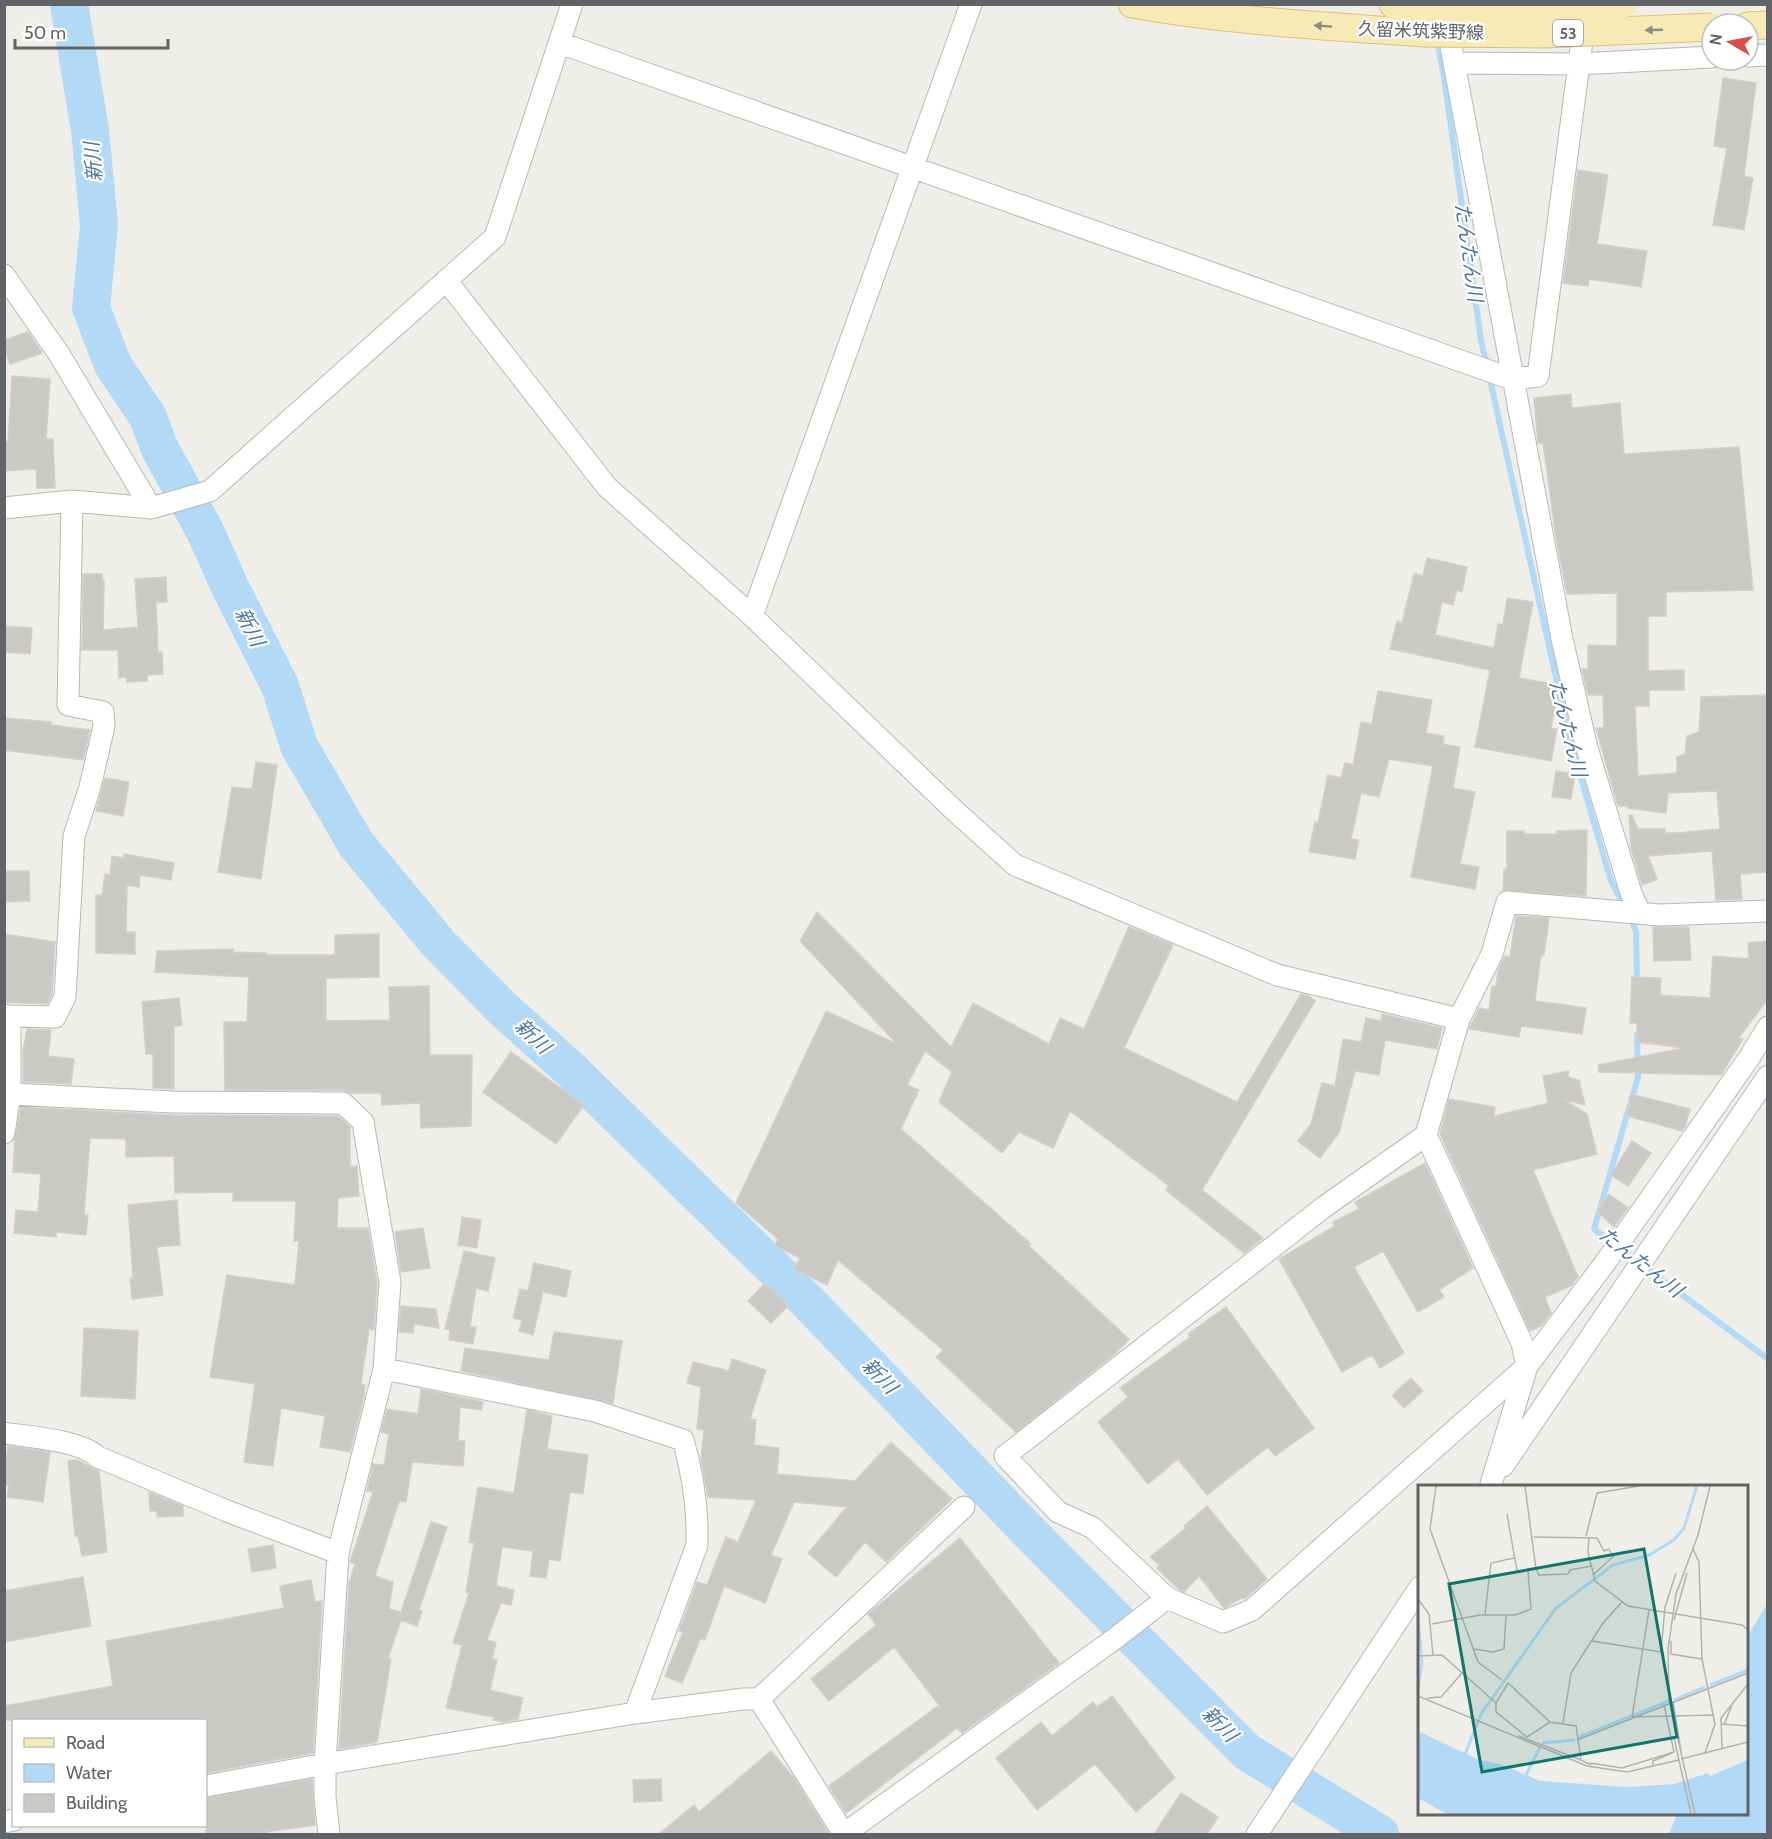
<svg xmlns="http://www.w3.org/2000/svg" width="1772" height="1839" font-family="Cabin,'Noto Sans JP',sans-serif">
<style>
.water{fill:#b2daf6}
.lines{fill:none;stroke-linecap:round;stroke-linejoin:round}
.stream{stroke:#b2daf6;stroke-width:6}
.river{stroke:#b2daf6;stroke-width:38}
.building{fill:#cbc9c5;stroke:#d4d0c7;stroke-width:1.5}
.minor-casing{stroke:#b5b8bb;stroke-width:23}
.major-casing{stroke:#e2bf6f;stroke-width:29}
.minor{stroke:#fff;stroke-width:21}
.major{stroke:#f6eab7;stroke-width:27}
.major-bridge-casing{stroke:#e2bf6f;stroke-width:29;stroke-linecap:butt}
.major-bridge{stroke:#f6eab7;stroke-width:27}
.oneway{fill:#8d8c7f}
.labels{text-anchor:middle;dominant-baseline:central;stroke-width:4.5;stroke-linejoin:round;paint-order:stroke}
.shield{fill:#fff;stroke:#909295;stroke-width:1.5}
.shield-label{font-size:16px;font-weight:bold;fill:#606367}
.street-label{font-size:18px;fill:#606367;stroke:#fff}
.water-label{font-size:20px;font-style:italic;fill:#4c769e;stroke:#fff}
.inset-river{fill:none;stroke:#b2daf6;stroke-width:3}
.inset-road{fill:none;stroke:#b2b2b0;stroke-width:1.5}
.view{fill:#0f766e;fill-opacity:0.15;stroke:#0f766e;stroke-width:3}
.inset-edge{fill:none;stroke:#606367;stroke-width:3}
</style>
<rect width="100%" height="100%" fill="#f0eee8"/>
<!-- water -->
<path class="water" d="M1767,1604V1834H1669L1677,1814H1746L1747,1637Z"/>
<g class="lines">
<!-- stream -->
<path class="stream" d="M1437,40L1444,77L1481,341L1487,365
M1489,375L1570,741L1611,881L1625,908
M1629,917L1636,931L1637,983
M1637,1035L1638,1077L1594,1229L1768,1359"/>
<!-- river -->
<path class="river" d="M69,4L90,130L99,225L91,308L113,365L148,417L159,447L205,531L230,587L280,686L299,746L356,844L439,944L502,1008L571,1070L807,1301L1031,1534L1247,1752L1380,1834"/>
</g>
<!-- building -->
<path class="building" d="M1723,78L1756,83L1744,176L1753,178L1744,230L1713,225L1727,148L1714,146Z
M1578,170L1608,175L1597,244L1647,251L1641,287L1589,279L1588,286L1563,283Z
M28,332L42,353L10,364L4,348V340Z
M12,376L50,379L46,439H53L55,488H37L36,469L4,471V442H8Z
M1571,394L1572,408L1620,403L1624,454L1739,447L1753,590L1666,592V616H1648V671L1684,670V690H1649V706H1635L1638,776L1677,773V757L1685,754L1687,736L1699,732L1701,697L1767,695V872L1740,874L1742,899L1716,900L1712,851L1648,856L1657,879L1642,885L1631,848L1629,815H1632L1638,829H1665V833H1676L1720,829L1717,791L1668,793L1666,813L1628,808V806H1618L1596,728H1604L1603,695H1588L1582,669H1588V645L1617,646V593L1567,594L1556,538L1543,443H1538L1534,398Z
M1427,558L1467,567L1462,592L1457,590L1453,605L1442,602L1435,635L1494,648L1498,624L1503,625L1507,598L1533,602L1519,678L1559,685L1551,728L1557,729L1551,761L1475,747L1490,670L1390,649L1397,621L1402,623L1414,574L1423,576Z
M83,574H102V581L104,580L103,630L138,627L135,579L166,577L167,602H156L158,652H162L163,674L147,675V681L127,682L126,677L119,678L118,650H82Z
M4,626L32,628L30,654L4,652Z
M1378,691L1432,700L1426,733L1444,736L1443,744L1460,747L1453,788L1475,792L1460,864L1479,867L1475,889L1411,877L1433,766L1389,759L1379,797L1361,793L1351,839L1359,840L1355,859L1309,852L1315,822L1318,823L1328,775L1341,778L1345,763L1353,765L1361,722L1372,724Z
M4,718L51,722V725L90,730L83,760L4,750Z
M256,762L277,765L261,879L218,872L232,787L252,789Z
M1556,771L1575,774L1571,799L1552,797Z
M105,778L129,782L123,816L96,811Z
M1587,830L1586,896L1503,890L1504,869H1507V831H1524V834H1557V831Z
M124,854L174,863L171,880L140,875L139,887L127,885L126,932H135V954L96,953V895H102L105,874L110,875L112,856L124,858Z
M4,871H29L30,901L4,902Z
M817,912L951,1047L973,1003L1049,1044L1060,1018L1084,1029L1129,927L1173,945L1124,1048L1237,1102L1301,994L1309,996L1315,1001L1202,1190L1263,1238L1244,1253L1166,1190L1169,1186L1070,1111L1053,1148L1019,1132L1002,1153L939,1102L952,1072L925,1051L907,1085L919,1090L901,1129L1031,1244L1029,1246L1129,1339L1116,1353L1016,1432L936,1357L943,1350L838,1260L827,1285L794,1269L800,1258L775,1246L778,1239L736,1203L826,1011L897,1044L800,941Z
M1516,916L1549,918L1544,955H1541L1535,1001L1586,1008L1582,1034L1521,1026L1519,1037L1469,1029L1479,1008L1489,1010L1492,986L1496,987L1498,970L1505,956L1510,957Z
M1653,927H1689L1691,960L1654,961Z
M4,934L55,942L52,994L47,1004L4,1002Z
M379,934V977L326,978V1021L390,1020L389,987L429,986L430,1055H472L471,1126L421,1128L420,1103L382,1105L381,1093H350L343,1090H225L224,1022H247L249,977L155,972L157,951L233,949V952L266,953V955H335V935Z
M1767,941V1000L1738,1039H1743L1721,1075L1599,1072L1598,1065L1684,1048L1637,1042V1023H1630L1632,977L1661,978L1660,995L1710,998L1713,956L1749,959L1748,943Z
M179,998L182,1025L174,1026V1089L153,1088V1054H146L142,1002Z
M1382,1014L1442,1028L1437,1049L1385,1040L1379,1075L1355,1071L1339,1133L1320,1158L1298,1141L1311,1124L1322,1083L1335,1086L1343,1039L1361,1042L1366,1018L1381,1021Z
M27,1029L51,1030L48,1056L74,1059L71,1084L23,1082V1052Z
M511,1052L584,1105L556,1144L483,1092Z
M1569,1071L1568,1077L1579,1080L1585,1105L1563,1099L1587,1114L1597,1154L1533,1170L1578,1277L1571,1286L1545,1297L1551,1313L1541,1326L1530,1331L1440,1134L1449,1099L1495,1107L1494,1116L1545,1104L1548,1103L1543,1076Z
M1631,1094L1690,1109L1685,1127L1682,1131L1627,1116Z
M21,1107L172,1115L338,1116L350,1127V1167L357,1166L359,1196L338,1198L337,1228H368L377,1283L374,1330L369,1329L361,1384L365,1385L364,1396L350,1452L320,1447L325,1416L281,1408L273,1466L244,1462L255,1384L210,1377L227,1275L295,1285L299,1241H294L296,1201H233V1192L175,1193L174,1156L126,1157V1139L90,1138L84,1215H88L86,1235L56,1232V1237L14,1233L16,1210L38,1212L41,1174L13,1172L15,1138Z
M1632,1141L1651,1153L1628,1186L1611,1175Z
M1425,1163L1473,1268L1439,1290L1444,1297L1418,1312L1383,1251L1354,1267L1404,1353L1380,1368L1372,1355L1342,1372L1279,1259L1335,1226L1333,1222L1359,1209L1355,1202Z
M1609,1194L1628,1208L1614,1227L1597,1211Z
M177,1200L180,1245L157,1247L163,1295L132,1299L130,1278H133L128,1205Z
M462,1217L481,1220L477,1248L458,1245Z
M423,1228L430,1268L401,1272L395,1232Z
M464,1251L495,1258L488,1291L476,1288L470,1327H476L473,1344L449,1340L450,1330L445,1329Z
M534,1263L571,1271L566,1297L543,1292L533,1335L519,1331L522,1320L513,1318L520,1289L528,1291Z
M765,1283L788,1306L771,1323L748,1301Z
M401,1306L436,1309L439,1328L414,1324L413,1333L399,1332Z
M1226,1307L1314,1428L1275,1456L1268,1447L1207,1495L1178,1459L1148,1484L1098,1422L1128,1397L1120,1388L1190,1337L1188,1334Z
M84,1328L138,1331L135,1399L81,1396Z
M554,1332L622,1341L613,1403L461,1371L465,1348L549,1360Z
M732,1359L766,1370L750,1419L756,1420L754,1445L779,1448L777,1474L855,1481L891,1442L952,1499L886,1562L865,1542L836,1577L808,1553L847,1507L794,1502L771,1555L782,1559L765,1603L724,1586L705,1640L701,1638L682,1683L665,1676L683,1632L679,1631L697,1582L707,1585L726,1537L738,1542L756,1500L708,1497L701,1459L704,1430L697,1429L701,1387L687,1383L693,1362L729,1371Z
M1411,1378L1423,1391L1404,1408L1392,1395Z
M421,1389L483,1402L481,1410L460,1407L458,1441H465L463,1466L412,1462L406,1502L399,1501L375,1576L393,1582L389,1609L401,1612L431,1522L447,1527L419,1610L422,1611L417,1626L401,1620L388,1658L391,1659L377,1742L339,1749L349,1583L355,1564L350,1562L373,1492L367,1491L373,1464L384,1465L389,1434L381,1432L387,1409L418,1414Z
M527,1410L552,1416L547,1449L588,1455L583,1494L570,1492L560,1561L549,1559L546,1578L530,1576L533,1551L502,1547L496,1586L514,1590L511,1605L501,1603L487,1640L496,1642L492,1659L497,1660L490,1690L523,1698L518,1719L502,1722L493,1720L494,1717L446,1708L462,1645L453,1643L469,1593L466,1592L474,1543L469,1542L478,1487L514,1493Z
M8,1446L50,1452L43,1502L7,1497L9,1485H4V1468Z
M77,1460L99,1471L107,1552L82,1556L78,1536H75L68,1461Z
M149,1492L183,1506V1516L157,1517V1511H150Z
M1207,1506L1267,1579L1245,1599L1242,1598L1224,1608L1199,1576L1184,1592L1178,1589L1157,1568L1160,1565L1150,1557L1186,1528L1184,1526Z
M960,1538L1059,1663L962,1733L957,1728L846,1813L829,1786L939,1705L894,1647L829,1701L811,1679L876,1625L868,1614Z
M273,1545L276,1568L252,1572L248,1549Z
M83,1577L91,1626L4,1642V1591Z
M311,1580L315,1602L322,1601L313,1753L206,1773V1720H4V1706L113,1686L106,1641L284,1608L280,1586Z
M1112,1696L1175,1778L1136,1812L1095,1764L1037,1810L996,1758L1041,1722L1052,1736L1093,1702L1097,1707Z
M771,1751L794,1778L829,1834H659L694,1805L699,1812Z
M312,1779L315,1825L253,1834H206V1798Z
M661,1779L662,1801L634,1802L633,1780Z
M1181,1793L1218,1817L1207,1834H1154Z"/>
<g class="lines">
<!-- minor casing -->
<g class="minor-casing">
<path id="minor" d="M1446,20L1562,639L1587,748L1631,893L1640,913
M560,43L1512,379L1538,376L1585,18
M1748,56L1768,55
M1454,63L1578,64L1712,57
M4,275L59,354L151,508
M446,280L607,487L752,616L955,811L1015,865L1277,975L1459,1019
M4,508L72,501L151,508L210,491L495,237L572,4
M752,616L971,4
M4,1015L10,1016V1094L4,1133
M10,1016L55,1017L65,997L74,836L90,787L104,726L103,712L68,705L72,501
M10,1094L172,1102L343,1103L363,1122L390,1282L384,1369L338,1553L325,1764V1797L329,1834
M1426,1135L1522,1343L1527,1366L1252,1610L1223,1622L1167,1598L1093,1528L1058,1512L1005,1456L1324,1207L1426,1135L1459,1019L1492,954L1507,902L1660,915L1768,911
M384,1369L595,1411L683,1440C693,1474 698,1509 697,1545L635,1713
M4,1433C29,1437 80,1440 98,1457L227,1511L338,1553
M1503,1466L1768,1076
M1491,1484L1527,1366L1605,1263L1749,1058L1768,1027
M759,1699L844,1834
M206,1786L325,1764L635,1713L743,1699H759L964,1507
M4,1822L14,1820
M844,1834L1113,1640L1167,1598
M1257,1834L1420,1587"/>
</g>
<!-- major casing -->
<g class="major-casing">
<path id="major" d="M1132,4C1228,21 1326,26 1424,33
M1393,4L1419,7
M1748,26L1768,25"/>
</g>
<!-- minor -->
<use href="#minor" class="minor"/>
<!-- major -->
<use href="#major" class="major"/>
<!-- major-bridge casing -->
<g class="major-bridge-casing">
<path id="major-bridge" d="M1419,7L1569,8L1623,4
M1424,33L1543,34L1712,27"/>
</g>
<!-- major-bridge -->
<use href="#major-bridge" class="major-bridge"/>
</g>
<!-- one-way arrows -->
<defs><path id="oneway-solid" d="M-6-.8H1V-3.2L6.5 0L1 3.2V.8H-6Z" transform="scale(1.5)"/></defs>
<g class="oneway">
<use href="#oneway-solid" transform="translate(1323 26) rotate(-176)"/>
<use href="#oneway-solid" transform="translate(1654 30) rotate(178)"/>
</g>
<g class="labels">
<!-- shield labels -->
<rect class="shield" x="1553" y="20" width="30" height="26" rx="4.5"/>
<g class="shield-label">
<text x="1568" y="33">53</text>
</g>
<!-- street labels -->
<g class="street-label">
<text transform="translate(1421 31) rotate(2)">久留米筑紫野線</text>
</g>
<!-- water labels -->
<g class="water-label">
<text transform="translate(93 162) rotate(-95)">新川</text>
<text transform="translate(1469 252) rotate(82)">たんたん川</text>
<text transform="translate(250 627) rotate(63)">新川</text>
<text transform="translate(1568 728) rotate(76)">たんたん川</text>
<text transform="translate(533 1036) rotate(44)">新川</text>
<text transform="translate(1641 1262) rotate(38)">たんたん川</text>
<text transform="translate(880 1376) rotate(46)">新川</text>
<text transform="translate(1220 1724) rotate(46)">新川</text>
</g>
</g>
<!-- overview -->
<g transform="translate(1418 1485)">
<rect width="330" height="330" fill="#f0eee8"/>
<path d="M0,246L61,275L82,279L122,296L209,302L256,299L290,288L292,291L330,275V329H29L0,313Z" fill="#b2daf6"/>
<path class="inset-river" d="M0,134L4,177L0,202M292,200L330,185M256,215L287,202M161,252L251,216M124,258L157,255M46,272L63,229L138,123L195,80L231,70L256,55L266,43L279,1M108,290L122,262"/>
<path class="inset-road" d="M18,1L12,44L60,177L84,195M89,29L99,86L118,84L107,1M168,51L179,8L221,1M116,52L179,53L186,66L191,64L195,72M171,52L170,67L177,96L210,121L324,140L330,145M275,64L281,77L284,174L297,239L287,268M118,84L121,90L150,89L152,85L174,81M175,90L200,67M0,114L11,129L15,170M67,129L73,78L96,73M256,135L269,88M14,139L62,130H97L113,124L110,86M174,156L243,167L247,122L258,88M253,156V169L284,174M56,164L75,167L86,164L88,131M0,171L24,170L78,218M0,211L169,281L209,287L261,275M9,213L23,212L45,187M255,216L263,266M214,232L231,125M214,232L296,230M132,237L109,252L78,227V218L90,198L132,237L158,241L163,275L173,280M145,238L153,188L185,138L204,117M303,239L330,241M306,240L314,220M101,251L163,275M256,253L273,329M159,255L330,188M304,263L303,233L330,199M263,274L330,257M172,278L204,283L256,267L246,220M235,281V276L254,268M277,329L251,215L250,164L258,109L280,50L292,1"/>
<path class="view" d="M226,64L259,252L64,287L31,99Z"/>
<rect width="330" height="330" class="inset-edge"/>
</g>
<!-- border -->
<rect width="1772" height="1839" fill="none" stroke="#606367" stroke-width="12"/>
<!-- legend -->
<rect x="12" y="1719" width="195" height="108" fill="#ffffff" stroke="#bfc1c2" stroke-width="1.5"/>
<rect x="24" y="1738" width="30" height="9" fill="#f6eab7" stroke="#bfc1c2" stroke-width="1.5"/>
<text x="66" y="1749" font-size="18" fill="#606367">Road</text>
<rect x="24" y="1764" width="30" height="18" fill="#b2daf6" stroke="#bfc1c2" stroke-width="1.5"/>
<text x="66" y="1779" font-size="18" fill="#606367">Water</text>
<rect x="24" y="1794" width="30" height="18" fill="#cbc9c5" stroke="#bfc1c2" stroke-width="1.5"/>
<text x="66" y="1809" font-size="18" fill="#606367">Building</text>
<!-- north arrow -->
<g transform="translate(1730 42) rotate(280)"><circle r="28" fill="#ffffff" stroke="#bfc1c2" stroke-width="1.5"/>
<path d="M0-4.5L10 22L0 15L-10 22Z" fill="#d64f48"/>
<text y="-9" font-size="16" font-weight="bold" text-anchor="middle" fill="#606367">N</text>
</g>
<!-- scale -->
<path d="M15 39v9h153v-9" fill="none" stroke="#606367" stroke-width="3"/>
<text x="24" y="39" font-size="18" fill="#606367" stroke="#ffffff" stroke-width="4.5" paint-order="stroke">50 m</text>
</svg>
